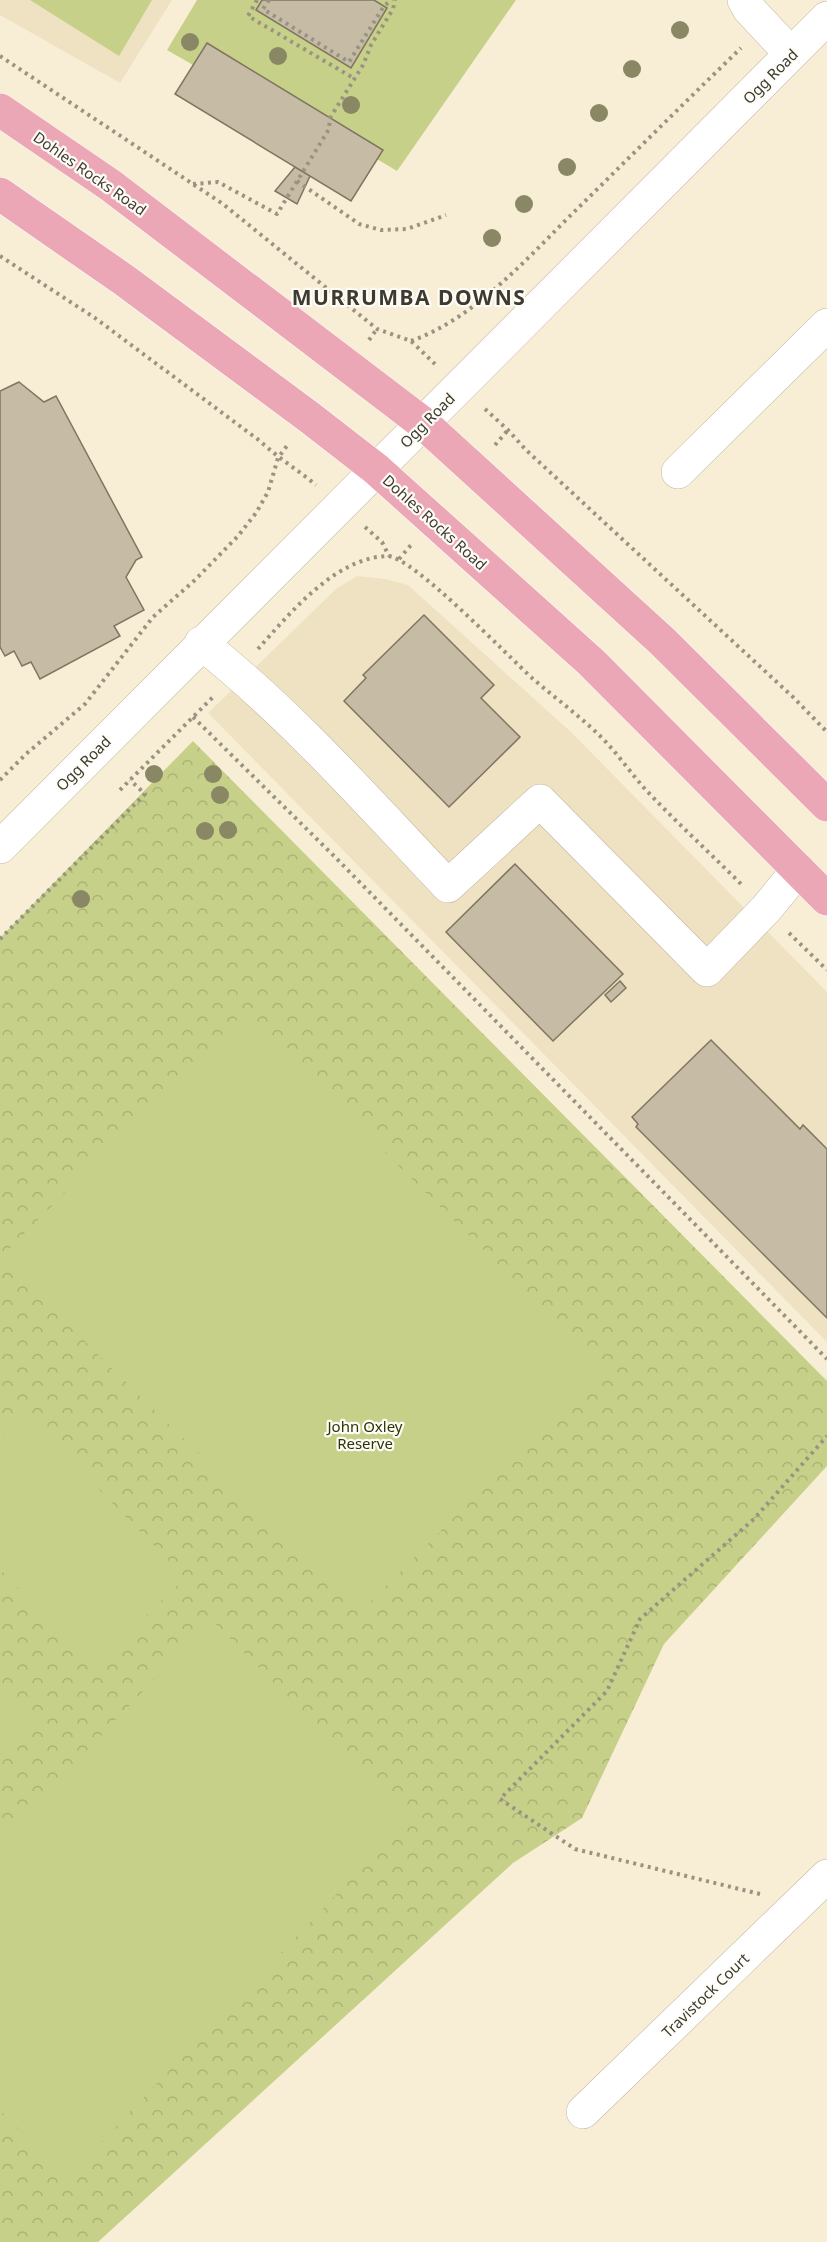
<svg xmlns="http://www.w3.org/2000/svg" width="827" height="2242" font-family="'Noto Sans',sans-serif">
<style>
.built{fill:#efe2c3}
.forest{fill:url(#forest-crowns)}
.pitch{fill:#c6d088}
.building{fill:#c6bca5;stroke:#7f7560;stroke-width:1.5}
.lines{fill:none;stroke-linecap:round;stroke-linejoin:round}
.minor-casing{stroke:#c0b69f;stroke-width:34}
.major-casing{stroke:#fff;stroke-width:34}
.path{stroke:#9a9382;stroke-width:4;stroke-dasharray:3 4.5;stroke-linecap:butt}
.minor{stroke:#fff;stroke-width:33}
.major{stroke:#eca7b6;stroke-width:33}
.tree{fill:#898764}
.labels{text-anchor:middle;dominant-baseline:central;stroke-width:4.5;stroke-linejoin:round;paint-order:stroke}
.street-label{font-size:15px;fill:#3e3a30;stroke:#fefcf7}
.park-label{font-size:15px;fill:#2f3306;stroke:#fefcf7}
.district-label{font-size:21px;font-weight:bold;letter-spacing:1.5px;fill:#3e3a30;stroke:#fefcf7}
</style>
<defs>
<pattern id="forest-crowns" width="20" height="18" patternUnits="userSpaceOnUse" patternTransform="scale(1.5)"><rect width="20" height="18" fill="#c6d088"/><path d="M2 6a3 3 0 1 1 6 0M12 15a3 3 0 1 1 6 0" fill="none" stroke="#abb376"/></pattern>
</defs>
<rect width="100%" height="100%" fill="#f8eed6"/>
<!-- built -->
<path class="built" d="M0,0H172L120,83L0,15Z
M357,576L385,579L408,585L571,732L827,992V1342L208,713L336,589Z"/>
<!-- forest -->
<path class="forest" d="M193,741L827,1381V1466L664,1644L582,1818L513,1863L98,2242H0V938Z"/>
<!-- pitch -->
<path class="pitch" d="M30,0H152L119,56Z
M197,0H516L397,171L377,159L351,201L175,94L193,65L167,50Z
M244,1013L603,1368L360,1612L0,1258Z
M27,1415L185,1578L94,1666L0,1569V1440Z
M211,1619L408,1819L68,2177L0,2110V1843Z
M0,1685L40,1721L0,1765Z"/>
<!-- building -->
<path class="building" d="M262,0H374L387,8L351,68L256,10Z
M207,43L383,150L351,201L175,94Z
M295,167L310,176L297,204L275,191Z
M19,382L44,402L56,396L142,557L136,560L126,577L144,610L114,626L120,636L40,679L31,662L22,666L14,651L5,656L0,647V391Z
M424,615L494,685L481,698L520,737L449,807L344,701L366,678L363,675Z
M515,864L623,974L553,1041L446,932Z
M620,981L626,988L611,1002L605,995Z
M711,1040L800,1129L803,1125L827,1149V1318L636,1127L638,1124L632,1117Z"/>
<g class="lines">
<!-- minor casing -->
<g class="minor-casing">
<path id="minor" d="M744,0L749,9L791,54
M678,472L827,325
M201,643C292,715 368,802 448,886L540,801L707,970L766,909L798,870
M0,847L827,18
M583,2112L827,1876"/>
</g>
<!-- major casing -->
<g class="major-casing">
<path id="major" d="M0,110L110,185L424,424L662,641L827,805
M0,194L124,280L309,417L376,469L591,662L827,899"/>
</g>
<!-- path -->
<path class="path" d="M257,0L248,16L355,79
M269,0L263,9L349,62L384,6L392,0
M0,56L223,204L377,329L411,341L435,364
M297,181L359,224L381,230L407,229L446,215
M193,184L218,182L277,214L329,129L330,118L363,65L371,45L393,9L395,0
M0,256L95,318L260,441C278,458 298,470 316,485
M369,340L377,329
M411,341C476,318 529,256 578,208C632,155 686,101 741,48
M485,409L508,430L526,450L794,698L827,732
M495,445L508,430
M365,527L382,542L389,556
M399,559L411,545
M258,649C290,613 335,558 387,556C411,555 509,657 532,678C554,697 577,714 598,734C615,750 629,771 645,789C676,822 710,853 742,885
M193,717L335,857L827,1359
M0,780L26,754L85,704L153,617L195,580L238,536L256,513L268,492L278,458L289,443
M120,790L214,696
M789,933L827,970
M0,939L145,794L130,780
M760,1894L575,1849L500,1799L607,1691L640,1619L754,1519L827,1436"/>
<!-- minor -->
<use href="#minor" class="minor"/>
<!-- major -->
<use href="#major" class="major"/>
</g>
<!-- trees -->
<g class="tree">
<circle cx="680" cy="30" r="9"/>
<circle cx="190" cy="42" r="9"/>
<circle cx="278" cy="56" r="9"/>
<circle cx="632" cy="69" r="9"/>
<circle cx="351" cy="105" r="9"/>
<circle cx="599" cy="113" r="9"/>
<circle cx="567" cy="167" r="9"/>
<circle cx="524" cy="204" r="9"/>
<circle cx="492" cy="238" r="9"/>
<circle cx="154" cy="774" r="9"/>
<circle cx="213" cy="774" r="9"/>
<circle cx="220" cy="795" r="9"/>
<circle cx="228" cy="830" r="9"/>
<circle cx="205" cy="831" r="9"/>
<circle cx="81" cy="899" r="9"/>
</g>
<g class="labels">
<!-- street labels -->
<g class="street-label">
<text transform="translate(770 76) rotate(-45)">Ogg Road</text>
<text transform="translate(90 173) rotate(35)">Dohles Rocks Road</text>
<text transform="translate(427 420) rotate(-45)">Ogg Road</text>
<text transform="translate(435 522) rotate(42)">Dohles Rocks Road</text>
<text transform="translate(83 763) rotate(-45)">Ogg Road</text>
<text transform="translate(705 1995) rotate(-44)">Travistock Court</text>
</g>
<!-- park labels -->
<g class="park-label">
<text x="365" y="1426">John Oxley<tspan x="365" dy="17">Reserve</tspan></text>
</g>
<!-- district labels -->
<g class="district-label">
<text x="409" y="297">MURRUMBA DOWNS</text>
</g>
</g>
</svg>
